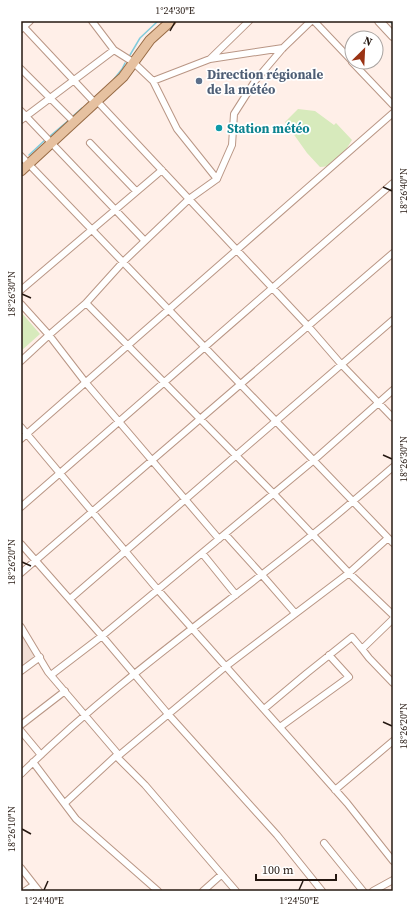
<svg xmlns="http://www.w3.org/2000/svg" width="414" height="912" font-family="'Source Serif 4',serif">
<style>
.built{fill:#f1dfd6}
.green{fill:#d7eabc}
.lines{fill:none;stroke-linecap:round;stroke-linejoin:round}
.stream{stroke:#81cbdc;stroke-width:1.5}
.street-casing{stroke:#b99685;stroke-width:8}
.secondary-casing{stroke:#b99685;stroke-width:10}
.primary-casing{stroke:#986b45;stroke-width:11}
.street{stroke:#fff;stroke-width:6}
.secondary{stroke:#fff;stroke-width:8}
.primary{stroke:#e6c1a0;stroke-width:9}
.ticks{fill:none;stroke:#251811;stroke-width:1.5}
.service-dot{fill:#5c6f8a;stroke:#fff;stroke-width:1.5}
.culture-dot{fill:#0f9aa8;stroke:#fff;stroke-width:1.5}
.labels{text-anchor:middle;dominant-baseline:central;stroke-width:3.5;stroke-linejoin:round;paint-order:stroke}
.service-label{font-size:13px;font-weight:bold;fill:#4e5e75;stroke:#fff;text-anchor:start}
.culture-label{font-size:13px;font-weight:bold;fill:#0d838f;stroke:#fff;text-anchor:start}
.neatline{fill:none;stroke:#251811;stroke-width:1.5}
.ticks-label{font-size:10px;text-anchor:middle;fill:#251811}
</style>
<rect width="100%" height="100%" fill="#ffefe8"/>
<!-- built -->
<path class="built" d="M21,632L36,657L21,668Z"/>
<!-- green -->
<path class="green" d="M298,109L315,111L334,125L336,123L352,140C342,155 340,166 320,167L307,153L285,122Z
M21,312L40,334L21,351Z"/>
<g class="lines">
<!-- stream -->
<path class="stream" d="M390,21L393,25
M130,55L140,38L158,21
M114,79L122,69L125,63
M73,116L82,108
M50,136L69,120
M29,155L45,140
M21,162V161"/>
<!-- street casing -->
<g class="street-casing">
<path id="street" d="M314,21L352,61
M21,24L95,103
M21,29L30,21
M210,59L283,48
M352,62L393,105
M21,69L74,122
M153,81L210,59L249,21
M97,101L308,326L341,364L393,418
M21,111L145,241
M21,120L114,50
M90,143L136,191
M21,156L393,543
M217,179L232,145L234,114L255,81L283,48L311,21
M21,290L162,170
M86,303L274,494L349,573L393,615
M21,304L49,335L86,383L219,539
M21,361L49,335L86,303L123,262L189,199L217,179L177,129L153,81L133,62L114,50L92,21
M21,427L158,590L347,803L393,861
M21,439L393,113
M21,507L393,183
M225,534L262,575L295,613
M21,544L102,636L168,714L277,835L322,891
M202,553L236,595
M21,573L393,253
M70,599L393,320
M21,627L48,672L118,754L117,757L145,785L236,891
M362,649L369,658L393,683
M21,671L40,657
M51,675L102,636L314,460L393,390
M264,709L307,673L352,637L362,649L393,619
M21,725L65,691
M280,727L349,677L329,655
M21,731L41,755
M117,757L225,667L349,573L388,538
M33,762L76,819L158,891
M21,774C111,685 214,614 312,535C340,513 366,490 393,467
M335,790L393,741
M65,803L118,754
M324,843L363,891
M21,868L39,891
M25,891L34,885
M203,891L221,875
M373,891L393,880"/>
</g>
<!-- secondary casing -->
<g class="secondary-casing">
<path id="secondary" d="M379,21L393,36"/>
</g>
<!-- primary casing -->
<g class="primary-casing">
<path id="primary" d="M21,171L123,77L150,40L171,21"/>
</g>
<!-- street -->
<use href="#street" class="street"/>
<!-- secondary -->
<use href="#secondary" class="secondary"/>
<!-- primary -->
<use href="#primary" class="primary"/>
</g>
<!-- ticks -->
<path class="ticks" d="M170,31L175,22M383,187L392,191M22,294L31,298M383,455L392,459M22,562L31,566M383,722L392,726M22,829L31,834M44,890L48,881M299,890L303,881"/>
<!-- markers -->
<circle class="service-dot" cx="199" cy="81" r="4"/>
<circle class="culture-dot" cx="219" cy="128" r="4"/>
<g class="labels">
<!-- service labels -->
<g class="service-label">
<text x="207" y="74">Direction régionale<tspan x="207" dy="15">de la météo</tspan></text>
</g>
<!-- culture labels -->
<g class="culture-label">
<text x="227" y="128">Station météo</text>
</g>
</g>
<!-- border -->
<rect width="414" height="912" fill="none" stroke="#ffffff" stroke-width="44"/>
<!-- north arrow -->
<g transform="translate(364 50) rotate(24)"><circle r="19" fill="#ffffff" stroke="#a8a3a0"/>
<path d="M0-3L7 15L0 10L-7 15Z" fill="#9a3314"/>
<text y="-6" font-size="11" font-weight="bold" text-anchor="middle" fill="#251811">N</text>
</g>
<!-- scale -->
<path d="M256 874v6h80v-6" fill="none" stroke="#251811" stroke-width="2"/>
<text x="262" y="874" font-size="12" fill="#251811" stroke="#ffffff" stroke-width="3" paint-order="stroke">100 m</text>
<rect x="22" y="22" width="370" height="868" class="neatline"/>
<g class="ticks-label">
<text x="175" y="14">1°24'30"E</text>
<text transform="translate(403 191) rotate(-90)" y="4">18°26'40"N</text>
<text transform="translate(11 294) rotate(-90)" y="4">18°26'30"N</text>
<text transform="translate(403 459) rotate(-90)" y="4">18°26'30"N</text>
<text transform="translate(11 562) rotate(-90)" y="4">18°26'20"N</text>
<text transform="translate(403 726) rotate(-90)" y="4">18°26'20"N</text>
<text transform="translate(11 829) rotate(-90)" y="4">18°26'10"N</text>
<text x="44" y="904">1°24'40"E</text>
<text x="299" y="904">1°24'50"E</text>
</g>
</svg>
